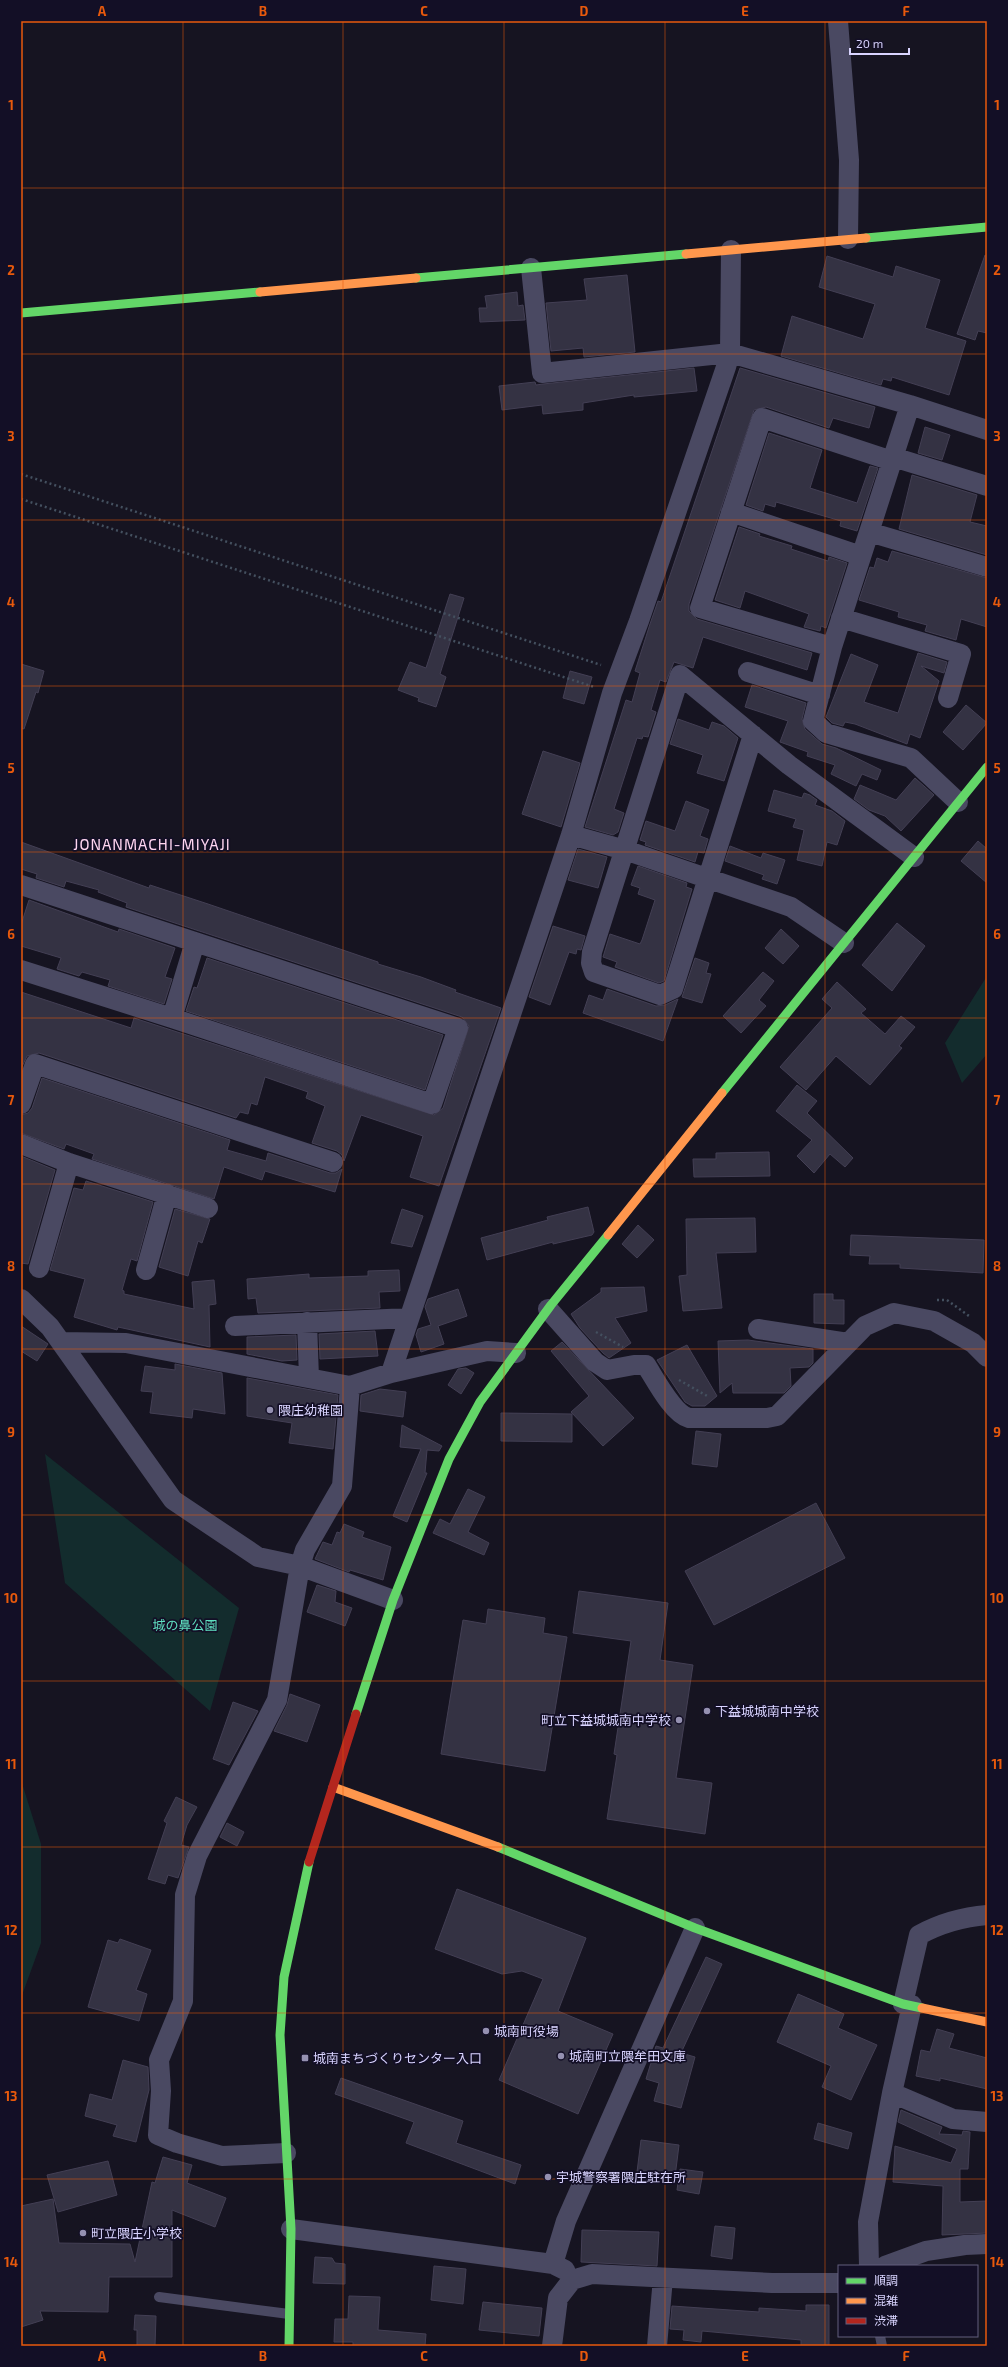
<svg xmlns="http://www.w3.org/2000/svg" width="1008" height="2367" font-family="'Exo 2','Noto Sans JP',sans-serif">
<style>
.green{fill:#132c2d}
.building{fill:#343243;stroke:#433f54}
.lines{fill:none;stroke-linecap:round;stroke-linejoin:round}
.path{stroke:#44505f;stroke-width:2.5;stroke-dasharray:2 3;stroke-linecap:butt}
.lane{stroke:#4a4962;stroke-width:10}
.street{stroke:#4a4962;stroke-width:20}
.fast{stroke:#63d668;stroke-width:9}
.slow{stroke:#ff974d;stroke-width:9}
.jam{stroke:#b3261e;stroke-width:9}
.grid{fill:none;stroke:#e8590c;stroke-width:1;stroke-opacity:0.55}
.poi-dot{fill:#9591b1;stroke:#130f26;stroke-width:1.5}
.labels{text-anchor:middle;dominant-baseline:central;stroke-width:3.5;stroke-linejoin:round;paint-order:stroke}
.poi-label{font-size:13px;fill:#d9d4ff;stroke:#130f26;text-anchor:start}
.park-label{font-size:13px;fill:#5fe0c0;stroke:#130f26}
.quarter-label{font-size:15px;letter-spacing:1px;fill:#ffd6f0;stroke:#130f26}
.neatline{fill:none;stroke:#e8590c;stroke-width:1.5}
.grid-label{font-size:13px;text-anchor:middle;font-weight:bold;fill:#e8590c}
</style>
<rect width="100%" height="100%" fill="#161421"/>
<!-- green -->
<path class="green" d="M987,976V1054L962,1083L945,1043Z
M45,1454L239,1608L210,1711L65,1583Z
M21,1780L41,1844V1943L21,1998Z"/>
<!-- building -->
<path class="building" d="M985,255L987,256V333L978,331L975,340L957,334Z
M827,256L893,277L896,266L940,280L925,328L966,341L949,395L892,377L891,381L883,379L881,385L781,356L792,316L863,339L875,304L819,287Z
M627,275L635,352L584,357L583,348L551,351L546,303L587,300L584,279Z
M517,292L518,306L523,305L525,320L480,322L479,308H487L485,296Z
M694,368L697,391L634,397V395L583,403V410L543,414L542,405L502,410L499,386L535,382L536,385L543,384Z
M740,368L875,407L869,428L833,418L829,428L766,407L754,410L689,604V611L697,619L812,653L807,670L703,637L693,668L674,662L666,682L660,680L651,710L656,712L648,737L643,736L642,739L637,738L614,809L624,813L618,832L613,835L585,827L626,700L632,702L640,673L635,671L650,624L658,601L661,602Z
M925,427L950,435L942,460L918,453Z
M769,433L822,450L810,488L857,503L870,466L878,468L857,531L840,526L841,521L776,502L775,507L765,504L763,511L746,505Z
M912,475L977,495L970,522L987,526V555L899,529Z
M739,527L760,534L759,536L792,546L791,549L828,561L829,557L847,563L826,628L821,626L820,631L804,627L809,614L745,591L740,608L715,600Z
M892,551L987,578V627L961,619L956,640L925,631L927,625L898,617L899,612L859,600L870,567L874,568L877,558L888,562Z
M450,594L464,598L440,674L446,677L436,707L418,701L419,698L398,690L410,662L426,668Z
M918,653L947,662L944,673L921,666L939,681L920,738L910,734L907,744L855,724L845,722L843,726L832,723L826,717L851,654L878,665L864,702L898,713Z
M21,664L44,671L38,693L36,692L24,729L21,728Z
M570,671L592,677L584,704L563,698Z
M752,685L806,703L802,719L805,729L822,744L836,748L881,770L877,780L862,774L856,786L831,774L835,765L807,756L808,752L780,742L788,721L745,707Z
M966,705L987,723L963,750L943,732Z
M678,719L709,730L712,722L724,726L738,738L724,781L697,773L703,755L670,744Z
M543,751L580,763L561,827L522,814Z
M915,778L934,795L901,831L885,816L869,810L854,799L860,785L896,800Z
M774,790L802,798L804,793L810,795L817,800L815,805L832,811L845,821L837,845L827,842L822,866L797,860L804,830L793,827L796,819L768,811Z
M686,801L709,810L700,836L708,839L704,853L698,852L695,862L645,845L646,842L640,840L646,821L675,831Z
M978,841L987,849V883L961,861Z
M21,842L149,888L150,885L208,904L378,962V964L421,977L456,990L455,992L501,1008L439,1186L410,1177L423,1136L361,1115L344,1161L342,1155L337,1151L312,1143L325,1106L306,1098L308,1092L265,1077L257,1105L251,1103L248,1114L240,1112L236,1118L39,1053L27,1056L21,1069V992L131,1028L134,1018L434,1115L443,1108L469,1026L462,1017L126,907L127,903L98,892L99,890L66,881L64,887L36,878L37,874L21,869Z
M730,846L761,858L763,853L785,860L777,884L762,879L764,875L725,861Z
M578,849L607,857L598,888L568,880Z
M638,866L687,883L686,887L692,889L664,981L659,983L615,967L617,962L603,957L610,934L640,944L642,940L655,900L638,894L640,888L631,885Z
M29,900L118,932L119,929L175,948L165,977L172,979L164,1004L108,986L110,980L82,972L79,976L57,969L61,958L21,946V925Z
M897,923L925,946L892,991L862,965Z
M553,926L585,936L581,950L577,949L576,954L569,952L550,1005L529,997Z
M781,929L799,946L783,964L765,948Z
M207,958L443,1035L425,1090L186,1011L194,987L197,988Z
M695,958L709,963L706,973L711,974L702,1003L682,997Z
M763,972L774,981L759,1000L766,1006L741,1033L723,1016Z
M837,982L866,1009L861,1013L885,1034L901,1016L915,1027L899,1046L902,1048L870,1085L836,1056L806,1090L780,1067L832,1008L822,999Z
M607,989L656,1006L665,1005L678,999L663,1041L583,1013L589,995L603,1000Z
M42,1078L230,1140L227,1150L266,1161L268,1153L330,1173H336L342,1169L335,1192L265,1171L262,1180L224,1167L214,1199L92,1159L94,1154L66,1144L64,1149L21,1133V1115L28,1113L32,1108Z
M797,1085L817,1101L807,1113L853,1158L845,1167L830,1154L814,1173L797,1156L812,1140L776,1111Z
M769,1152L770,1176L694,1177L693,1159H716V1153Z
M21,1156L55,1170L28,1264L21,1263Z
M86,1181L153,1202L137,1261L131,1259L122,1290L124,1291V1294L194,1309L192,1282L214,1280L216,1304L209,1305L210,1347L118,1327L117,1330L74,1317L85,1279L50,1270L74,1188L83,1190Z
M588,1207L594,1232L592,1235L553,1244V1242L487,1260L481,1238L548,1220L547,1217Z
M175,1209L210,1219L202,1243L198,1241L188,1276L159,1267Z
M402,1209L423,1216L412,1247L391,1243Z
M755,1218L756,1252L716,1253L722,1308L683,1311L679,1276L687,1275L686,1219Z
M638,1225L654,1240L637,1258L622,1244Z
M851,1235L984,1240L983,1273L900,1268V1264H869L870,1256L850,1255Z
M399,1270L400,1291L379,1292L380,1308L258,1313L256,1298L248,1299L247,1279L309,1274V1278L368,1276V1271Z
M644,1287L647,1311L615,1318L631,1343L609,1358L603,1353L580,1328L571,1314L601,1292V1288Z
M458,1289L467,1316L438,1326L444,1344L421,1352L416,1335L418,1329L431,1325L425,1307L428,1299Z
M814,1294H833V1300H844V1324L814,1323Z
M21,1326L48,1344L37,1361L21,1351Z
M375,1331L378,1356L320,1359L319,1334Z
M296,1335L297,1360L282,1361L247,1354V1337Z
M748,1340L813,1349V1363L809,1367L790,1368L791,1386L784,1393H733L732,1383L720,1393L718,1341Z
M562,1342L634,1418L603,1446L571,1412L589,1396L551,1351Z
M687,1345L717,1396L705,1406H692L685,1402L657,1360Z
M175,1364L222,1373L225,1414L193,1409L192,1418L150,1413L153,1392L141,1391L145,1366L175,1370Z
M466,1368L474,1373L461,1394L448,1385L458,1369Z
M247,1378L338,1395L333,1449L289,1443L292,1423L247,1416Z
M380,1389L406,1392L403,1417L360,1411L361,1395Z
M501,1413L572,1414V1442L501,1441Z
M402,1425L442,1446L439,1451L427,1450L425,1473H427L407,1522L393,1516L421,1449L400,1447Z
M696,1431L721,1434L717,1467L692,1464Z
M468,1489L485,1497L468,1532L489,1543L484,1555L433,1533L440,1519L450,1524Z
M816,1503L845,1558L714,1625L685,1571Z
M344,1524L364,1532L362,1537L391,1547L383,1580L350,1570L349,1572L315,1559L323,1542L332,1545L337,1532L340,1533Z
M317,1585L336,1591L335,1602L352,1608L345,1626L307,1612Z
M579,1591L668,1603L660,1660L693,1665L676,1778L712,1783L705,1834L607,1819L617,1755L614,1754L631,1641L573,1633Z
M488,1609L545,1618L543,1633L567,1637L545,1771L441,1754L463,1620L486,1624Z
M290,1694L320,1705L307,1742L274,1731L287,1705Z
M233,1702L258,1711L229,1765L213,1759Z
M176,1797L197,1807L187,1825L181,1845L189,1847L178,1878L168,1875L165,1884L148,1879L167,1823L164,1821Z
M227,1823L244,1832L237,1846L220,1837Z
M457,1889L586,1938L558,2011L613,2034L578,2114L499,2080L543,1979L522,1971L502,1974L435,1949Z
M120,1939L151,1950L136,1990L147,1994L139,2021L88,2007L108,1940L118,1943Z
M706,1957L722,1964L681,2053L695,2057L681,2108L654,2101L659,2083L646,2079L656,2046L663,2048Z
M798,1994L844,2014L838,2028L877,2045L851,2100L822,2087L831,2066L777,2042Z
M937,2029L954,2034L949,2048L987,2058V2089L940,2078V2081L916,2076L921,2050L930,2052Z
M123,2060L148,2067L149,2090L136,2142L113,2136L117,2125L85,2116L90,2094L112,2100Z
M341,2078L463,2121L456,2143L521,2165L515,2184L406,2143L414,2122L335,2094Z
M901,2110L942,2127L939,2134L962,2135L963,2131L970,2132L968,2169H960V2202L987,2201V2233L942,2235L943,2186L893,2182L895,2146L951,2163L957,2149L898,2122Z
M818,2123L852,2133L848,2149L814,2139Z
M641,2140L679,2145L675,2177L637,2172Z
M163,2157L192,2165L187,2183L226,2198L215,2227L172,2210V2277H109L108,2312L40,2311L43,2320L21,2327V2206L53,2199L59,2243L130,2244L135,2262L152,2182L155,2183Z
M108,2161L117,2195L58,2212L47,2175Z
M680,2169L703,2172L699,2194L677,2190Z
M715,2226L735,2228L732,2259L711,2256Z
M582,2230L659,2232L657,2266L581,2262Z
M315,2257L332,2258L335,2263L345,2264V2284L313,2283Z
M434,2266L466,2269L463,2304L431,2300Z
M349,2296L380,2297L378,2330L426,2334L425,2346H353V2342H334L335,2319H348Z
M483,2302L542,2308L539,2336L479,2330Z
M806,2305H829V2346H801V2340L702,2331L701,2342L683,2340L684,2330L670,2329L672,2306L759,2312V2308L806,2311Z
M135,2315L156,2316L155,2346H137V2330H134Z"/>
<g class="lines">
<!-- path -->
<path class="path" d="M21,474L601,665
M21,499L594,687
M937,1300H947L969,1316
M596,1332L623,1347
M679,1380L709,1397"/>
<!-- lane -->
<path class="lane" d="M159,2297L289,2314
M880,2336L882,2346"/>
<!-- street -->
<path class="street" d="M838,21L849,160L848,239
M531,268L542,373L730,353L910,405L987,430
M910,405L832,647L813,721L826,733L911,758L958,802
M893,457L987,486
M731,512L861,556
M869,532L987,567
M841,618L961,654L948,698
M832,647L700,608L762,418L892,461
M748,672L820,695
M753,735L673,989L660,995L594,972L591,963L592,952L680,675L789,765L914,857
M571,835L625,850L791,907L844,943
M21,885L458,1028L432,1104L172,1018L21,970
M172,1018L195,942
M21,1104L35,1064L333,1162
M21,1144L69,1163L208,1208
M39,1268L69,1163
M146,1270L167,1194
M21,1299L50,1327L173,1500L258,1557L300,1566L393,1600
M548,1309L595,1362L607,1370L634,1365H646C655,1379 673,1414 689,1418H767L777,1416L865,1326L894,1313L934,1321L973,1343L987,1357
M307,1322L309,1378
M235,1326L409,1318
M758,1329L848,1343
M61,1342L126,1343L350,1386
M516,1353L487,1351L391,1373L571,835L612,693L639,621L726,367L730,353L731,250
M903,2004L919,1935C941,1923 962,1917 987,1915
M912,2005L892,2093L953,2119L987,2122
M286,2153L222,2156L177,2143L158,2135L161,2091L159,2060L183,2001L185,1895L197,1856L277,1700L300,1566L305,1550L342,1486L350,1386L391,1373
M291,2229L553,2264L565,2270
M553,2264L566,2221L695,1928
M869,2266L868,2222L892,2093
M885,2266L926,2251L965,2245L987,2244
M552,2346L558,2298L572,2280L592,2274L772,2283H839
M657,2346L663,2278"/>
<!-- fast -->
<path class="fast" d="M866,238L987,227
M416,278L686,254
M21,313L260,292
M722,1093L987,767
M356,1714L393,1600L449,1459L480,1402L551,1305L608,1235
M498,1847L695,1928L903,2004L922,2008
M289,2346L291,2229L280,2035L284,1977L309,1862"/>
<!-- slow -->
<path class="slow" d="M686,254L866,238
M260,292L416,278
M608,1235L722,1093
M333,1787L498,1847
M922,2008L987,2022"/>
<!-- jam -->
<path class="jam" d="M309,1862L356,1714"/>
</g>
<!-- grid -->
<path class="grid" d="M183,21V2346M343,21V2346M504,21V2346M665,21V2346M825,21V2346M21,188H987M21,354H987M21,520H987M21,686H987M21,852H987M21,1018H987M21,1184H987M21,1349H987M21,1515H987M21,1681H987M21,1847H987M21,2013H987M21,2179H987"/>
<!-- markers -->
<g class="poi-dot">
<circle cx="270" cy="1410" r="4"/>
<circle cx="707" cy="1711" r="4"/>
<circle cx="679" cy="1720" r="4"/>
<circle cx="486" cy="2031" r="4"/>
<circle cx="561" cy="2056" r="4"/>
<rect x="301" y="2054" width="8" height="8" rx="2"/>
<circle cx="548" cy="2177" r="4"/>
<circle cx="83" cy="2233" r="4"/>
</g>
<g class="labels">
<!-- poi labels -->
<g class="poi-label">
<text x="278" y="1410">隈庄幼稚園</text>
<text x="715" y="1711">下益城城南中学校</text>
<text x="671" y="1720" text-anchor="end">町立下益城城南中学校</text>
<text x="494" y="2031">城南町役場</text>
<text x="569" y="2056">城南町立隈牟田文庫</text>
<text x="313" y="2058">城南まちづくりセンター入口</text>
<text x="556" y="2177">宇城警察署隈庄駐在所</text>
<text x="91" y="2233">町立隈庄小学校</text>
</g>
<!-- park labels -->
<g class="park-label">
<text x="185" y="1625">城の鼻公園</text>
</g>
<!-- quarter labels -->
<g class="quarter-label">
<text x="152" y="844">JONANMACHI-MIYAJI</text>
</g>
</g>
<!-- border -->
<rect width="1008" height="2367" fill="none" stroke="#130f26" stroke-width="44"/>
<!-- legend -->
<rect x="838" y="2265" width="140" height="72" fill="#130f26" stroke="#625e7d"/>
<rect x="846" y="2278" width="20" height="6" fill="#63d668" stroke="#625e7d"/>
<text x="874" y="2285" font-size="12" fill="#d9d4ff">順調</text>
<rect x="846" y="2298" width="20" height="6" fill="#ff974d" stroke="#625e7d"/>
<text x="874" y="2305" font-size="12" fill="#d9d4ff">混雑</text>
<rect x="846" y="2318" width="20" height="6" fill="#b3261e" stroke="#625e7d"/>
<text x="874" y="2325" font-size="12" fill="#d9d4ff">渋滞</text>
<!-- scale -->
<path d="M850 48v6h59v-6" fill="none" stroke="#d9d4ff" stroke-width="2"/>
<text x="856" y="48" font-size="12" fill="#d9d4ff" stroke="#130f26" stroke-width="3" paint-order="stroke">20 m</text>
<rect x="22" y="22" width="964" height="2323" class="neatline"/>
<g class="grid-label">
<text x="102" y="16">A</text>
<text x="263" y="16">B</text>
<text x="424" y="16">C</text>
<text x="584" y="16">D</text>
<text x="745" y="16">E</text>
<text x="906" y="16">F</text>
<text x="11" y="110">1</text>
<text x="997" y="110">1</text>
<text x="11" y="275">2</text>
<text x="997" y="275">2</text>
<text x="11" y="441">3</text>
<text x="997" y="441">3</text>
<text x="11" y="607">4</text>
<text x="997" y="607">4</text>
<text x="11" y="773">5</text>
<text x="997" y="773">5</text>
<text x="11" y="939">6</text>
<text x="997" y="939">6</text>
<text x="11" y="1105">7</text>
<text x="997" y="1105">7</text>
<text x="11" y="1271">8</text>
<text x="997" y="1271">8</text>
<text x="11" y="1437">9</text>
<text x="997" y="1437">9</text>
<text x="11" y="1603">10</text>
<text x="997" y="1603">10</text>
<text x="11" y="1769">11</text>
<text x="997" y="1769">11</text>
<text x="11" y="1935">12</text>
<text x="997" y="1935">12</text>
<text x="11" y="2101">13</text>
<text x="997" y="2101">13</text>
<text x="11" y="2267">14</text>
<text x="997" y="2267">14</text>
<text x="102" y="2361">A</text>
<text x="263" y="2361">B</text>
<text x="424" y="2361">C</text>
<text x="584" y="2361">D</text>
<text x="745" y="2361">E</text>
<text x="906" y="2361">F</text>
</g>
</svg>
